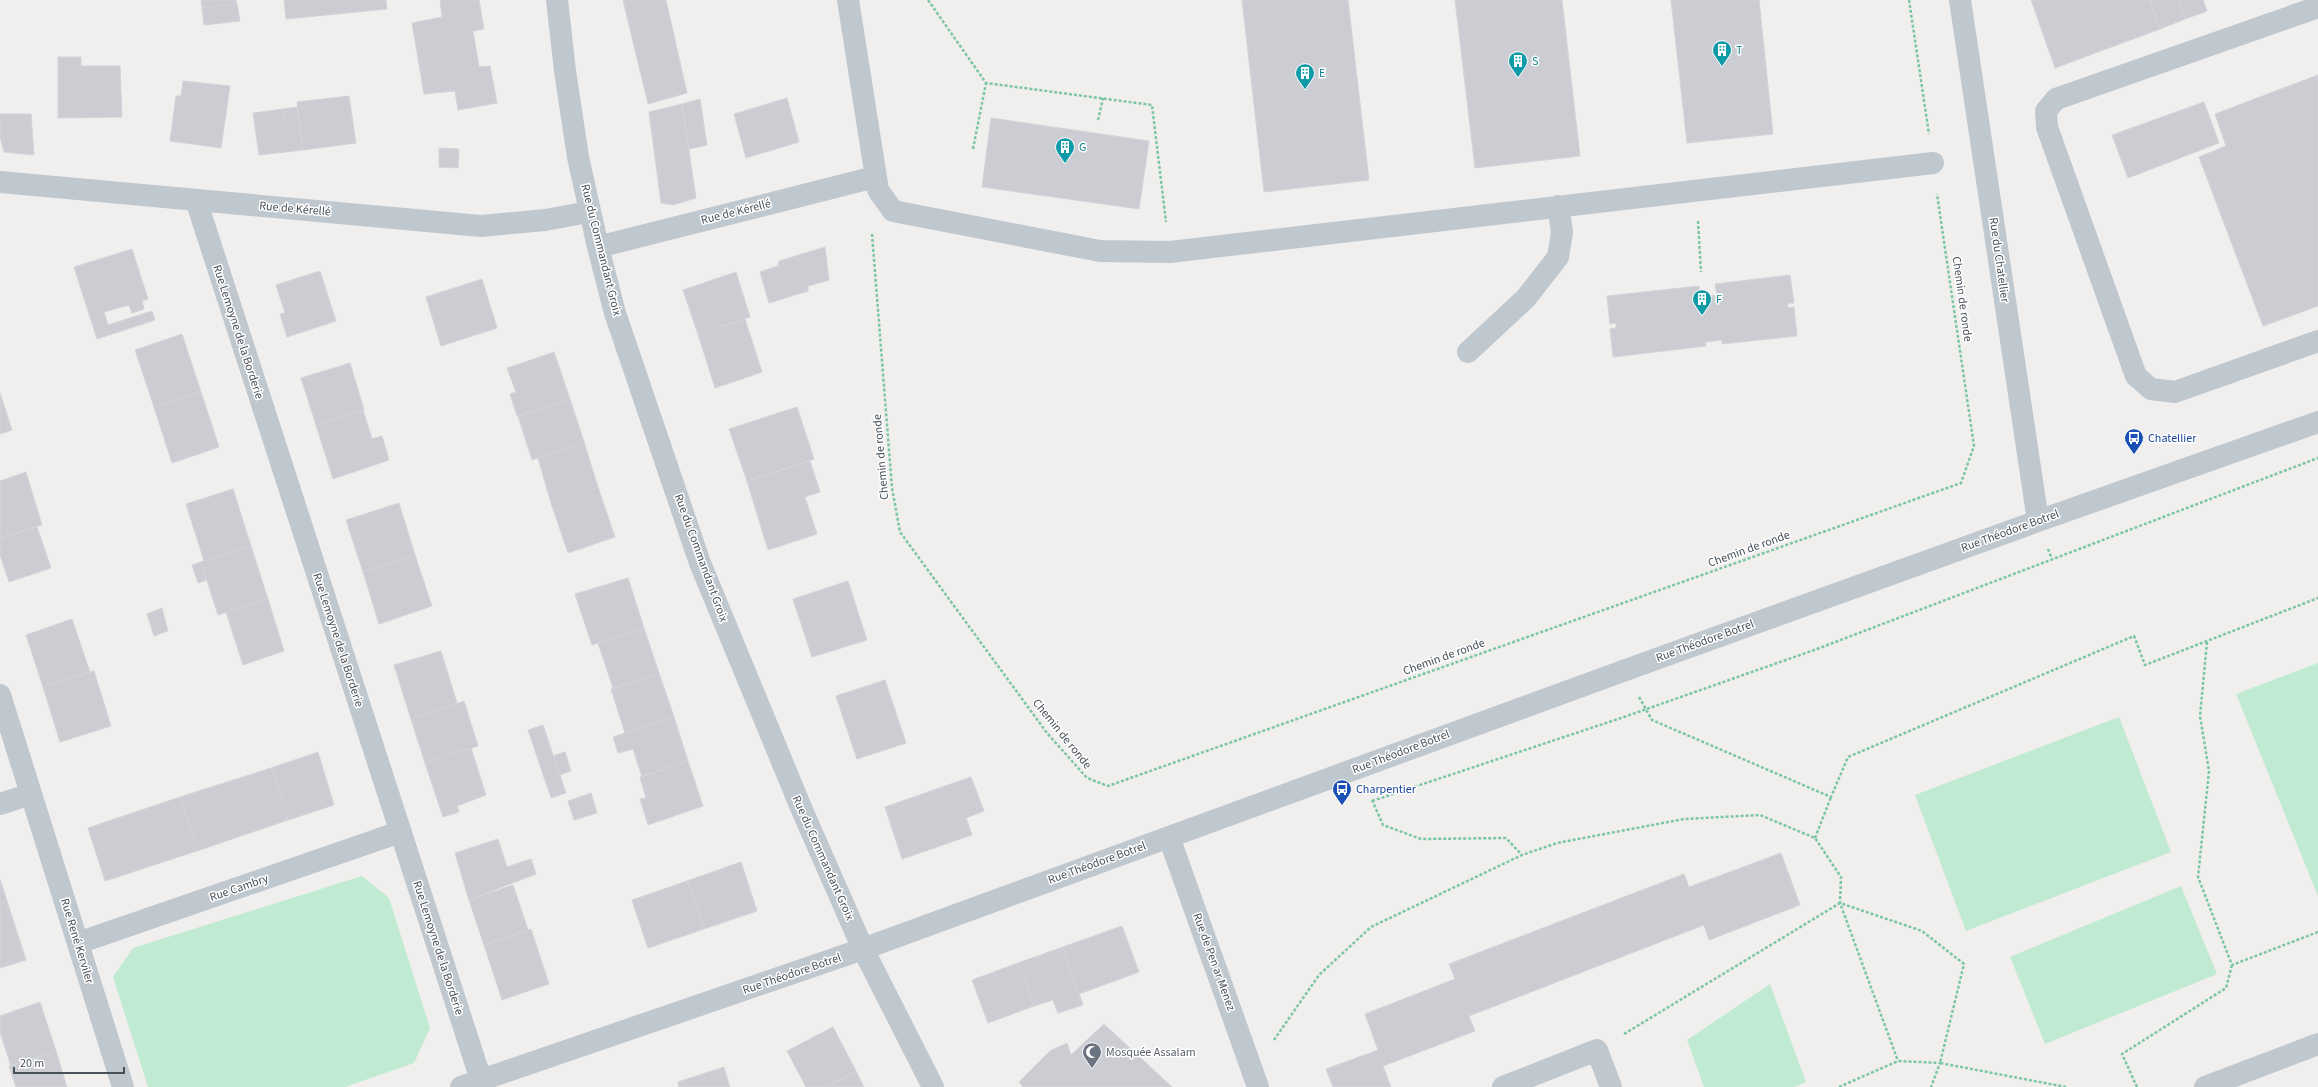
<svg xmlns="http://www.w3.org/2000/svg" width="2318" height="1087" font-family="'Source Sans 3',sans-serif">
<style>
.green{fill:#c0ebd2}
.building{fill:#cccdd3;stroke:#d3d4d9}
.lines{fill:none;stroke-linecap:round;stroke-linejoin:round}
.path{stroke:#7bc6a3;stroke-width:2.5;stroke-dasharray:3 2;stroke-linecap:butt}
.minor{stroke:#c0c8cf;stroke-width:22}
.labels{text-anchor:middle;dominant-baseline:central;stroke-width:3;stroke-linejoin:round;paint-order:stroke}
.culture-label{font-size:12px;fill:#0d838f;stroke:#fff;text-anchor:start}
.street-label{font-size:12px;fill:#48515a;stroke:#fff}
.transit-label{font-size:12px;fill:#164399;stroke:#fff;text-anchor:start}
.worship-label{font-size:12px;fill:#5b616d;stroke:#fff;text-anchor:start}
</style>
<rect width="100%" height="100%" fill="#f1eeee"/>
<!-- green -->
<path class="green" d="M2318,663V896L2236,694Z
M2119,717L2171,852L1966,931L1915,795Z
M362,876L389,898L430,1028L414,1063L345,1087H148L113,977L133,948Z
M2181,886L2217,974L2045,1044L2010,957Z
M1770,984L1806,1082L1794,1087H1704L1687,1040Z"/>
<!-- building -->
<path class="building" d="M201,0H236L237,4L202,8Z
M284,0H386L387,9L286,19Z
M440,0H479L484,29L473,31L479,67L490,66L497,103L458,110L455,91L424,94L412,23L442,17Z
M623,0H666L687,93L648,104Z
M1242,0H1348L1369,180L1264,192Z
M1455,0H1562L1580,156L1475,168Z
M1671,0H1759L1773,134L1687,143Z
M2031,0H2150L2160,29L2055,68Z
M2150,0H2178L2185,19L2160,29Z
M2178,0H2203L2207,11L2185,19Z
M237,4L240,21L204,25L202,8Z
M58,57H81V66H120L122,117L58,118Z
M2318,75V306L2263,326L2199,157L2226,146L2215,114Z
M183,81L230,86L221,148L170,141L176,96H181Z
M349,96L356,143L303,150L297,102Z
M787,98L799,142L746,158L734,114Z
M700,99L707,145L689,149L682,104Z
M2204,102L2219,143L2128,178L2112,135Z
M682,104L696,198L673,205L661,203L649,112Z
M297,107L299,119L285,121L283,109Z
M283,109L285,121L299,119L303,150L259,155L253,113Z
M0,114H31L34,155L4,152L0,137Z
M991,118L1149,141L1139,209L982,187Z
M439,148L459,149L458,168L439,167Z
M825,247L829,280L808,286V291L769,303L760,272L778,266L779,261Z
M132,249L148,299L142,301L144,309L132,313L129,305L104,312L108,325L152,311L155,320L97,339L74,267Z
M320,271L336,321L287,337L280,314L285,313L276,285Z
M736,272L750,317L698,334L683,290Z
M1790,275L1794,303H1788V308L1794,307L1797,336L1722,344V340L1705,342L1706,346L1613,357L1610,329L1616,328V323L1610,324L1607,296L1699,286L1700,297L1717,295L1715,284Z
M482,279L497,328L441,346L426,297Z
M745,319L762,372L715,388L698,334Z
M182,334L201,392L154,407L135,350Z
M554,352L570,399L517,416L510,394L516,392L507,368Z
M350,363L364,410L316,425L301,378Z
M201,392L219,447L172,463L154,407Z
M0,393L12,430L0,434Z
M570,399L584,442L532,460L518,416Z
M797,407L814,459L747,481L729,429Z
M363,410L372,439L382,436L389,460L333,479L316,425Z
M584,442L598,487L551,503L538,458Z
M810,461L820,492L805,497L817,534L768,550L747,481Z
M26,472L42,525L0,538V481Z
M598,487L615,537L568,553L551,503Z
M233,489L251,546L204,561L186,504Z
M399,503L415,555L363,572L346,520Z
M37,527L51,568L9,582L0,555V538Z
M251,546L268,599L218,615L201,562Z
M415,555L432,606L379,624L363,572Z
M201,562L207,580L198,583L192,565Z
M628,578L644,628L592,645L575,594Z
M848,581L867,640L812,657L793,599Z
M268,599L284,651L243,665L226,612Z
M162,608L168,631L154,636L147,614Z
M72,619L90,672L43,687L26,635Z
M644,628L659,673L613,688L598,643Z
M441,651L457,703L411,719L394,665Z
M94,671L111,726L60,742L43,687Z
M659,673L674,717L625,733L611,689Z
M885,680L906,743L857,759L836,696Z
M464,701L478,746L425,763L411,719Z
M674,717L688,761L642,777L633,749L618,753L613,737Z
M543,725L566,793L551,798L528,730Z
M471,748L486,795L457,806L459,812L443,817L425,763Z
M318,752L334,805L288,820L271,768Z
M565,752L571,771L559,775L553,756Z
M688,761L703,806L648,825L640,799L646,798L640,777Z
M271,768L288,820L197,851L180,797Z
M971,777L984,811L966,818L972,835L902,859L885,807Z
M591,793L597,813L574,820L568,801Z
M180,797L197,851L105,881L88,828Z
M498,839L507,867L531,859L536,874L469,900L455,853Z
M1781,853L1800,905L1709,940L1704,925L1469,1016L1475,1031L1383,1066L1391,1087H1333L1326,1069L1378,1050L1365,1014L1455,979L1449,964L1684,874L1689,887Z
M741,862L757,911L704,929L687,881Z
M0,879L7,901L0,903Z
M687,881L704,929L648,948L632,900Z
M513,885L528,930L484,945L469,900Z
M7,901L26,960L0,968V903Z
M1122,926L1139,972L1079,994L1063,947Z
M531,929L549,984L502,1000L484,945Z
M1063,947L1083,1005L1058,1013L1053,1000L1034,1006L1018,963Z
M1018,963L1034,1006L988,1023L972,980Z
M40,1002L56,1051L11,1066L0,1032V1016Z
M1104,1024L1172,1087H1023L1019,1082L1050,1051L1067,1043L1071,1055Z
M833,1027L856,1071L826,1087H806L787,1051Z
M56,1051L67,1087H16L9,1066Z
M724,1067L730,1087H679L678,1082Z
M856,1071L864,1087H826Z"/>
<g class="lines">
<!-- path -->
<path class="path" d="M928,0L986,83L1152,105L1166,222
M1909,0L1929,134
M1098,120L1103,98
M973,149L986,83
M1698,221L1701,272
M872,234L892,488L900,532L1047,733L1087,778L1108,786L1961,483L1974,446L1937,194
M2048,549L2052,559
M2207,642L2200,716L2209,771L2198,877L2232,965L2318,932
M1639,697L1652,720L1831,797L1848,757L2134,636L2145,665L2318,598
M1372,800L1383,825L1421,839L1506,838L1522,855
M1372,801L1624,717L1817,649L2318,458
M1815,838L1831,797
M1624,1034L1840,903L1922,931L1964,964L1940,1063L2066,1087
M1274,1040L1319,975L1371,927L1522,855L1557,843L1684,819L1760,815L1815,838L1841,877L1840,903L1898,1061
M1839,1087L1898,1061L1940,1063L1931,1087
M2137,1087L2122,1054L2226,988L2232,965"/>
<!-- minor -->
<path class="minor" d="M557,0L565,71L578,157L598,247L615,313L700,563L802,810L863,949L933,1087
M848,0L878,190L893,211L1100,251L1170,252L1933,163
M1960,0L2038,521
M2318,7L2056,99L2046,111L2047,127L2053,144L2136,376L2151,389L2175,392L2318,341
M0,182L481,226L545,220L589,212
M196,200L481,1080
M598,247L875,177
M1468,352L1526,298L1558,257L1562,232L1558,206
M0,695L123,1087
M0,804L31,794
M1169,837L1258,1087
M78,943L400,832
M461,1087L863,949L1623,671L2038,521L2318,422
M1503,1087L1597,1050L1611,1087
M2205,1087L2318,1044"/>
</g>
<!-- icons -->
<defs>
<g id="building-pin" transform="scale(1)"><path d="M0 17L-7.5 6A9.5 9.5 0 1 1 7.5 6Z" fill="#0f9aa8" stroke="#fff"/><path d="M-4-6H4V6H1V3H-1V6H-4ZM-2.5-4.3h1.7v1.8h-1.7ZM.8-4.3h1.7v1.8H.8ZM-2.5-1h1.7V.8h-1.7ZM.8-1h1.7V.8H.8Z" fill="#fff"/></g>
<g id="bus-pin" transform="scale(1)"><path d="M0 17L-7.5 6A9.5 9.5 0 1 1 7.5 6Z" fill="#1a4fb4" stroke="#fff"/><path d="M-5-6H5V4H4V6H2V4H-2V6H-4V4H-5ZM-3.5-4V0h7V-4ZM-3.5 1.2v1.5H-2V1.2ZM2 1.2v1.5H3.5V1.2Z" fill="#fff"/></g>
<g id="mosque-pin" transform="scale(1)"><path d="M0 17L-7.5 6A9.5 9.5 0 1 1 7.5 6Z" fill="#6b7280" stroke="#fff"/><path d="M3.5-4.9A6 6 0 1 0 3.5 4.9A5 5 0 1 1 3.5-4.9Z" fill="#fff"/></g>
</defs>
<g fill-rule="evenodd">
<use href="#building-pin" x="1722" y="50"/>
<use href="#building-pin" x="1518" y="61"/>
<use href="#building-pin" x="1305" y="73"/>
<use href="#building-pin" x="1065" y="147"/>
<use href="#building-pin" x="1702" y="299"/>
<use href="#bus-pin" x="2134" y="438"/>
<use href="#bus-pin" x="1342" y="789"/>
<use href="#mosque-pin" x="1092" y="1052"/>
</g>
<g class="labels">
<!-- culture labels -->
<g class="culture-label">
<text x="1736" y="50">T</text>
<text x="1532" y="61">S</text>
<text x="1319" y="73">E</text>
<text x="1079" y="147">G</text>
<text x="1716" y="299">F</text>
</g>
<!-- street labels -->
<g class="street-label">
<text transform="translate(295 209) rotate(5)">Rue de Kérellé</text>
<text transform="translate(736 212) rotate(-14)">Rue de Kérellé</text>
<text transform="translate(601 250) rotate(76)">Rue du Commandant Groix</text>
<text transform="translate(1999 260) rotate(82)">Rue du Chatellier</text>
<text transform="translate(1962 299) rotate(82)">Chemin de ronde</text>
<text transform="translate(238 332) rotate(72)">Rue Lemoyne de la Borderie</text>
<text transform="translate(881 457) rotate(-95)">Chemin de ronde</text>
<text transform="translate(2010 531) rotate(-20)">Rue Théodore Botrel</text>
<text transform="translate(1749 549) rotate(-20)">Chemin de ronde</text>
<text transform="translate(701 558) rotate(70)">Rue du Commandant Groix</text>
<text transform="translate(338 640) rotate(72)">Rue Lemoyne de la Borderie</text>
<text transform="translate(1705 641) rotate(-20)">Rue Théodore Botrel</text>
<text transform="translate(1444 657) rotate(-20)">Chemin de ronde</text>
<text transform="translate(1062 734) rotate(51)">Chemin de ronde</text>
<text transform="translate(1401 752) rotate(-21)">Rue Théodore Botrel</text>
<text transform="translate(823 858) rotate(66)">Rue du Commandant Groix</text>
<text transform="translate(1097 863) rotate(-20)">Rue Théodore Botrel</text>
<text transform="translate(239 888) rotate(-19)">Rue Cambry</text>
<text transform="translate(77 941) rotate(73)">Rue René Kerviler</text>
<text transform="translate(438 948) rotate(72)">Rue Lemoyne de la Borderie</text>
<text transform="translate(1214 962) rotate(70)">Rue de Pen ar Menez</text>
<text transform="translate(792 974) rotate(-19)">Rue Théodore Botrel</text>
</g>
<!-- transit labels -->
<g class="transit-label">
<text x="2148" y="438">Chatellier</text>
<text x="1356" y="789">Charpentier</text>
</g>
<!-- worship labels -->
<g class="worship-label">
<text x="1106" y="1052">Mosquée Assalam</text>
</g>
</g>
<!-- scale -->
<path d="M14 1067v6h110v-6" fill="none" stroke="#48515a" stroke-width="2"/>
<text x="20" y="1067" font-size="12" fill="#48515a" stroke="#ffffff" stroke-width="3" paint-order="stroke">20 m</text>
</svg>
